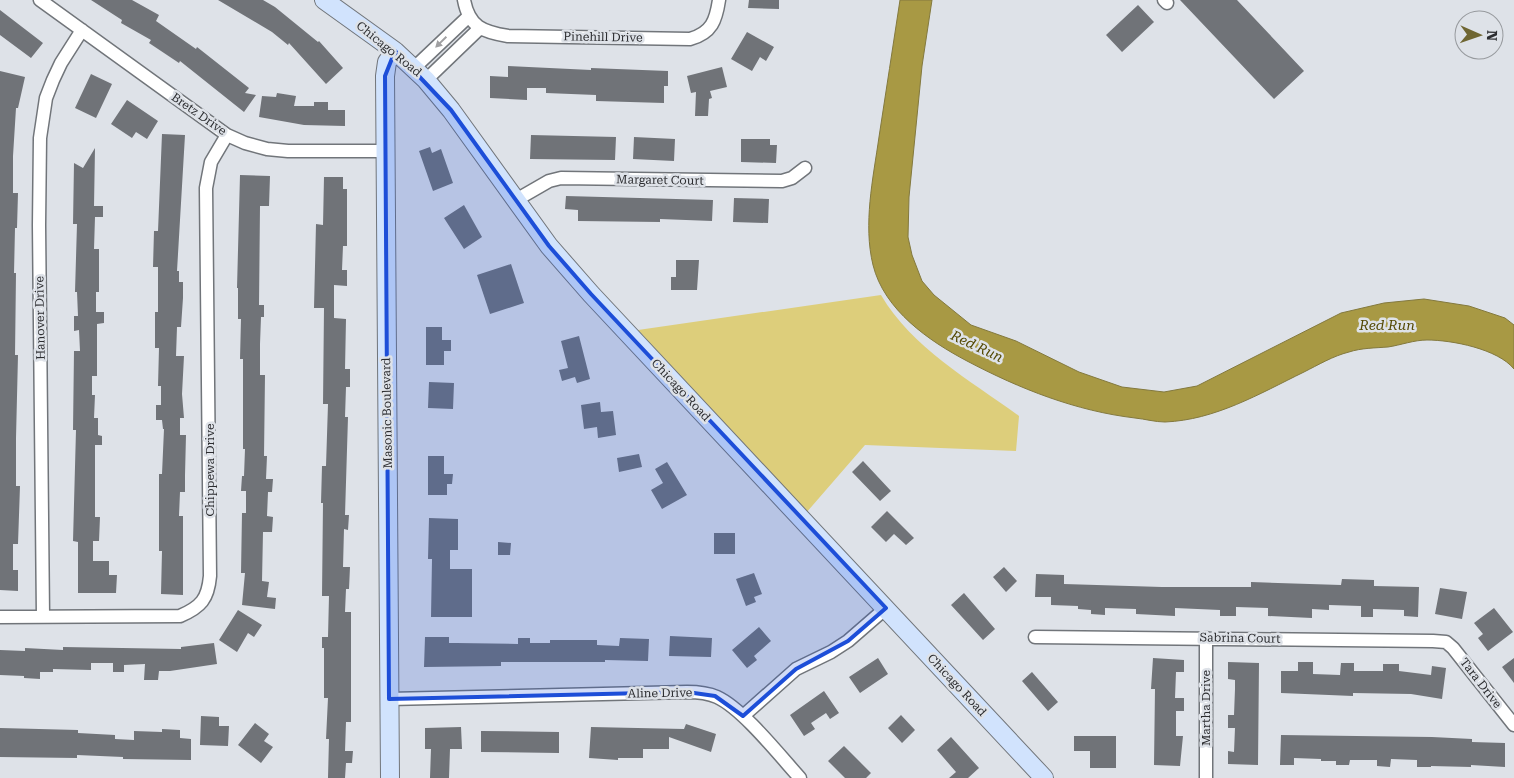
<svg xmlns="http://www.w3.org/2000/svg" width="1514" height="778" font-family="'Roboto Serif',serif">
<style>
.green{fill:#ddce7b}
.water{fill:#a89944;stroke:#83793e}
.building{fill:#707378}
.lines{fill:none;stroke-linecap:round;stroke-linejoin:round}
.street-casing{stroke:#71757a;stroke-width:15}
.secondary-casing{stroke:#71757a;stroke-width:20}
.street{stroke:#fff;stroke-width:12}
.secondary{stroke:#d1e3fd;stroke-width:18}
.oneway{fill:#a0a0a2}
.marked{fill:#1d4ed8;fill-opacity:0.2;stroke:#1d4ed8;stroke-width:4;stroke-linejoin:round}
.labels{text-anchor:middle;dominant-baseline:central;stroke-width:5;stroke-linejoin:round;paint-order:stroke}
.street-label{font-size:12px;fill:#2c2d30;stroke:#dee2e8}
.water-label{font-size:14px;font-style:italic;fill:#534802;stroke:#dee2e8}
</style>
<rect width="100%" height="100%" fill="#dee2e8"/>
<!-- green -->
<path class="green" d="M881,295C912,348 970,380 1019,416L1016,451L865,445L806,513L638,330Z"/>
<!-- water -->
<path class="water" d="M900,0H932L922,66L909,197L908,237L912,255L922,281L934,295L971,325L1016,341L1079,372L1122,387L1164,392L1197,386L1341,313L1384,303L1424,299L1469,306L1505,318L1514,325V369C1498,349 1452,340 1427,340C1414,340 1401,345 1388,347C1375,348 1361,348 1349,352C1333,356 1318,365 1304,372C1259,394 1215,420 1165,422C1155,422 1145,419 1135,418C1076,411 1020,389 967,361C929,341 884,310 873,265C863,224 873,179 879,137C886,91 893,46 900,0Z"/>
<!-- building -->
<path class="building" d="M91,0H132L159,15L156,21L196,49L197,47L249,88L245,93L256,95L244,112L180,61L179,63L149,43L151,40L121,23L122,20Z
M218,0H263L275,7L318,42L319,41L343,68L326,84L289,43L288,45L272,32Z
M749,0H779V9L748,8Z
M1180,0H1237L1304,71L1274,99Z
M1138,5L1154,22L1122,52L1106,35Z
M0,10L43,43L31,58L0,35Z
M747,32L774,47L766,61L760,57L752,71L731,59Z
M508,66L591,70V68L668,71V86H664V103L596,101V95L546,93V88H527V100L490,98V76L508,77Z
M722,67L727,87L710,91L712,98L709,99L708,116H695L696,92L691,93L687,76Z
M0,71L25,77L18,108H16L13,156V193H18L17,228H15L14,273H16L15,355H18L16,438V486H20L18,544H13V570H18V591L0,590Z
M91,74L112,84L96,118L75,108Z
M277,93L296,96L294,106H314V102H328V110H345V126L304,125L259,117L262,96L276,97Z
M127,100L158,121L147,139L136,132L132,138L111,124Z
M162,134L185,135L177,271H179V282H183V298L181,327H177L176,356H184L182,394L184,418H180V435H186L185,475V492H180L179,516H183V595L161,594L162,551H159V474H162L164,429H163L162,420H156V405H161V386H158L159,348H155V312H158V267H153L154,231H158Z
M531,135L616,137L615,160L530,159Z
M634,137L675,139L674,161L633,159Z
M741,139H770V145H777L776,163L741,162Z
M430,147L432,153L441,149L453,183L433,191L419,151Z
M95,148L94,206H103V217H95L94,249H99V292H96V312H104V323L97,324V376H92V395H95L94,418H98V435L102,436V445H95V517H100L99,541H93V561H109V575H117L116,593H78V542L73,541L76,430H73L74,351H80L79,330L74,331V316H78L77,292H75L77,224H73L74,163L83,168Z
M240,175L270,176L269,206H260L259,305H264V317H261L260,344V375H265L264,456H267L266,479H273L272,492H268L267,516L273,517L272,532H263L262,581L269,582L267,597L276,598L275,609L242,605L245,573H241L242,513H246V491H241L242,476H244L245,449H243V359H240L241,319H238V288H237Z
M324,177H343V189H347V246H343L342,270H347V286L334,285V318L346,319L345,369H350V387H346L345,417H348L345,515H349L348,530L344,529L343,567H350L349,589H346L345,612H351V722H346L345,751H353L352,763H346L345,778H328L329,739H326L328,698H324V648H322V637H328L329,596H322L323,503H321L322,466H326L328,404H323L324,308H314L316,224L323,225Z
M566,196L713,200L712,221L660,219V222L578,221V210L565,209Z
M734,198L769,199L768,223L733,222Z
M464,205L482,237L464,249L444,218Z
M676,260H699L697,290H671V277H676Z
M511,264L524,303L490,314L477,275Z
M426,327H442V340H451V351H444V365H426Z
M579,336L590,379L577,383L575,377L562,381L559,370L568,368L561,341Z
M429,382L454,383L453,409L428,408Z
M600,402L601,412L613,411L616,435L598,438L597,427L584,429L581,405Z
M639,454L642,467L619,472L617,458Z
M428,456H444V474H453L452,484H447V495H428Z
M863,461L891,491L880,501L852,472Z
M667,462L687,495L662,509L651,490L663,483L655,469Z
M887,511L914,538L906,545L894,534L886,542L871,527Z
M429,518L458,519V550H450V569H472V617H431L432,559H428Z
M714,533H735V554H714Z
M498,542L511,543L510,555H498Z
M1004,567L1017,581L1006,592L993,577Z
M754,573L762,594L754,597L756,602L746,606L736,579Z
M1036,574L1064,575V584L1162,587H1251V582L1341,585L1342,579L1374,580V586L1419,587L1418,617L1404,616V610L1373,609V617H1361V606L1329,605V610L1312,609V618L1268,616V608L1236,607V616H1220V610L1175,608V616L1136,614V609L1105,608V615L1091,614V610L1078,609V606L1051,605V597H1035Z
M1440,588L1467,592L1462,619L1435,614Z
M964,593L995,629L983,640L951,605Z
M1494,608L1513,632L1488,651L1478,638L1483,634L1474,623Z
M238,610L262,625L254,637L248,633L237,652L219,640Z
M759,627L771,641L754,656L757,660L747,668L732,650Z
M670,636L712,638L711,657L669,656Z
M425,637H449V643H456L518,644V638H530V643H550V640H597V645L619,646L620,638L649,639L648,661L605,660V662H501V666L424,667Z
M214,643L217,664L170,671H159L158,680H144L145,664L124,665V672H113V663H91V670L53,669V672H40V679L24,678V676L0,675V650L25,651V648L63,650V647L181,649V647Z
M878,658L888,674L860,693L849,677Z
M1153,658L1184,660V672H1176L1175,698H1184V711H1176V736H1183L1180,766L1154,765L1155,689H1151Z
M1514,658V683L1502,667Z
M1228,662L1259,663L1258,765L1228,764V751L1234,752L1235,728H1228V715H1234L1235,689V680L1228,679Z
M1298,662H1313V674L1340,675L1341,663H1354V671H1383V664H1399V671L1431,675L1432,666L1446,668L1442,699L1411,694L1353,693V696L1281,693V671H1298Z
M1032,672L1058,702L1048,711L1022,681Z
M824,691L839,713L830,719L826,713L811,723L815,729L804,736L790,715Z
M901,715L915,730L902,743L888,728Z
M201,716L219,717V726H229L228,746L200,745Z
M255,723L269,734L264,741L273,747L261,763L238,745Z
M686,724L716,734L711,752L669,737V749H643V758H618V760L589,758L591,727L684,729Z
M461,727L462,749H450L449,778H430L431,749H425V728Z
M0,728L78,730V733L115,735V739L134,740V731L162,732V729L180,730V738L191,739V760L123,759V757L77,755V758L0,757Z
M481,731L559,732V753L481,752Z
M1281,735L1432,737L1472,739V742L1505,743V767L1471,765V767L1431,766V767H1417V760L1391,759L1390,767L1377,766V760H1350L1349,765H1336V761H1321V759L1294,758V765H1280Z
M1074,736H1116V768H1090V751H1074Z
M951,737L979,768L968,778H949L956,772L937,750Z
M844,746L871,773L866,778H845L828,761Z"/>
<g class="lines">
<!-- street casing -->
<g class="street-casing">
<path id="street" d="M40,0L227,135L245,143L267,149L288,151H384
M464,0C469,27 483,32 508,36L690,39C712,33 716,20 719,0
M1164,0L1167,3
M413,69L469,16
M426,80L480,28
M516,200L549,181L561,178L782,181L792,178L805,168
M43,616L39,225L40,138L46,98L53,80L61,63L82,30
M0,617L180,616C201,607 208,599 210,576L206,188L211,162L227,135
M1035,637L1433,641L1446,642L1453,648L1514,725
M1206,638V778
M389,699L687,692C697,692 708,693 717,697C743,709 780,756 800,778
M743,716L796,669L831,652L848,641L886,608"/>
</g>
<!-- secondary casing -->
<g class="secondary-casing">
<path id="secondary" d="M324,0L395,51L426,80L451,110L549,246L591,294L1044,778
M390,778L385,76L387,62L395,51"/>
</g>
<!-- street -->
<use href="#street" class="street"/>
<!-- secondary -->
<use href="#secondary" class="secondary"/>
</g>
<!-- one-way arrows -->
<defs><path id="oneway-solid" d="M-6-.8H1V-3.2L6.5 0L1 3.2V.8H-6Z" transform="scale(1.25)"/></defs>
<use class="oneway" href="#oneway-solid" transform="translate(441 42) rotate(136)"/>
<!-- marked area -->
<path class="marked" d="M395,51L451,110L549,246L591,294L886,608L848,641L796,669L743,716L715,696L687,692L389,699L385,76Z"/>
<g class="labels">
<!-- street labels -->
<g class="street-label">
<text transform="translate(603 37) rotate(1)">Pinehill Drive</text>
<text transform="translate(389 49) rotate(39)">Chicago Road</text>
<text transform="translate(199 114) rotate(35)">Bretz Drive</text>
<text transform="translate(660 180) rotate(1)">Margaret Court</text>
<text transform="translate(40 318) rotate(-91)">Hanover Drive</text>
<text transform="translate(681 390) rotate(47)">Chicago Road</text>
<text transform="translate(387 413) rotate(-91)">Masonic Boulevard</text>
<text transform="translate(210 470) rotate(-90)">Chippewa Drive</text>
<text transform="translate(1240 638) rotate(1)">Sabrina Court</text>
<text transform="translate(1481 683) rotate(52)">Tara Drive</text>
<text transform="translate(957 685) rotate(47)">Chicago Road</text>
<text transform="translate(660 693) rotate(-1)">Aline Drive</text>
<text transform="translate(1206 708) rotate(-90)">Martha Drive</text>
</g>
<!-- water labels -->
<g class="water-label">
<text x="1387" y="325">Red Run</text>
<text transform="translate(977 346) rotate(25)">Red Run</text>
</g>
</g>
<!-- north arrow -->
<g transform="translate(1479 35) rotate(92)"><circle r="24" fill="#dee2e8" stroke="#979a9e"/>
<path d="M0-4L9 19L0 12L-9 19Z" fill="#6f6632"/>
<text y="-8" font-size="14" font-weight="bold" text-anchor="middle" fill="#2c2d30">N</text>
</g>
</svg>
